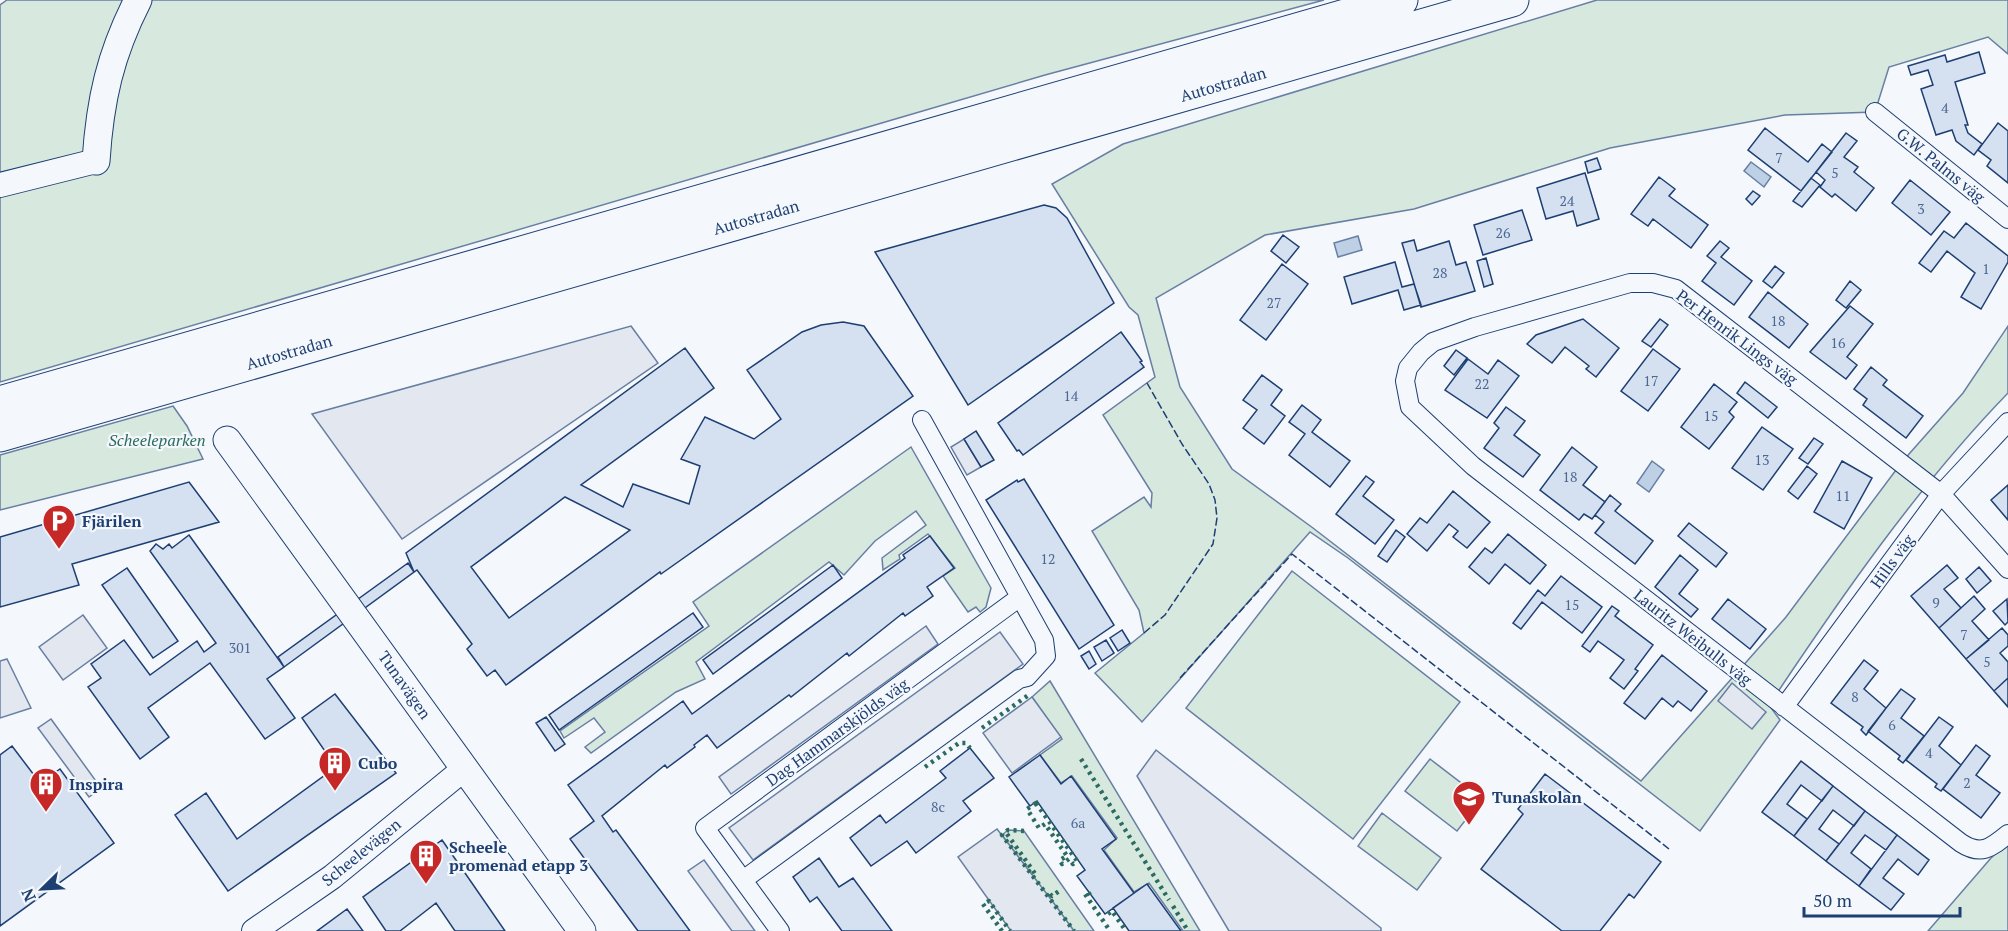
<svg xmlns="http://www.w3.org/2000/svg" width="2008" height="931" font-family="'PT Serif',serif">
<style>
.green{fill:#d7e8df;stroke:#687fa3;stroke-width:1.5}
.parking{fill:#e3e8f0;stroke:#687fa3;stroke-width:1.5}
.water{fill:#bed0e5;stroke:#687fa3;stroke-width:1.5}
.building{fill:#d5e0f0;stroke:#1d3f73;stroke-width:1.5;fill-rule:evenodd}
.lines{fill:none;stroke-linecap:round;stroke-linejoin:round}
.minor-casing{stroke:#1d3f73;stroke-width:20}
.tertiary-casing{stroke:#1d3f73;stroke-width:26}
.secondary-casing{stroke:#1d3f73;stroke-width:29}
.motorway-casing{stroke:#1d3f73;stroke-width:35}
.minor{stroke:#f4f7fb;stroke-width:18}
.tertiary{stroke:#f4f7fb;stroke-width:24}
.secondary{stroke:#f4f7fb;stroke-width:27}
.motorway{stroke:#f4f7fb;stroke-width:33}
.hedge{stroke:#2c6c60;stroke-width:4.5;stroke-dasharray:3 4.5;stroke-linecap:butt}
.fence{stroke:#1d3f73;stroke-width:1.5;stroke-dasharray:8 3;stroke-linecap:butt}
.labels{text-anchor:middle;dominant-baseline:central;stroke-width:4.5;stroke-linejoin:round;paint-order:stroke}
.number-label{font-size:14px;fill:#4b6792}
.street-label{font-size:16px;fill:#1d3f73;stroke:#f4f7fb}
.park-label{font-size:16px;font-style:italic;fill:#2c6c60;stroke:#f4f7fb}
.poi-label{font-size:16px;font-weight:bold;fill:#1d3f73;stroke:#f4f7fb;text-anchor:start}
</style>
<rect width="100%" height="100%" fill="#f4f7fb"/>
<!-- green -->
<path class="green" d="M7,0H1324L1045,75L0,382V5Z
M1597,0H2008V54L1988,37L1889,67L1875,112L1785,115L1610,148L1414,209L1265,235L1156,298L1180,387L1232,469L1313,528L1641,781L1786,617L1902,462L1963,393L2008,326V393C1917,487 1841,597 1769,705L1780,720L1700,831L1348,558L1310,532L1142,722L1095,673L1144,633L1139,610L1092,531L1144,497L1151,507L1152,493L1103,415L1155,377L1138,315L1129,307L1052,184L1123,144Z
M173,406L187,426L203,459L0,510V455Z
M911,447L991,588L986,607L980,612L976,607L968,612L943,576L955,568L928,534L899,555L900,559L883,570L882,558L926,525L916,511L875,541L844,575L829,562L696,662L705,679L676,692L591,753L585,747L605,732L594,718L564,738L560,731L709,626L693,602Z
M1292,571L1460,702L1353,839L1186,708Z
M1050,681L1200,931H1183L1149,883L1134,892L1104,850L1117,838L1072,776L1061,783L1040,755L1062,739L1032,697Z
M1430,759L1482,799L1457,831L1405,791Z
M1382,813L1441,858L1417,890L1358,846Z
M1008,830L1024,831L1094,931H1074L1002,835Z
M2008,843V931H1928L1991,858Z"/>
<!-- parking -->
<path class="parking" d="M631,326L658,363L402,539L312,414Z
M964,439L981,467L967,475L951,447Z
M83,615L107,648L63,680L39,647Z
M926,626L938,644L731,794L719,777Z
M1000,632L1023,664L753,860L729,828Z
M7,659L31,708L0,718V661Z
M1732,683L1766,712L1752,729L1718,701Z
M1032,697L1061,737L1012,773L983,733Z
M51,719L101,788L89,797L38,728Z
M1156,750L1381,928V931H1229L1137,776Z
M997,829L1053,902L1074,931H1011L958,857Z
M704,860L755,931H732L688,871Z"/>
<!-- water -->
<path class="water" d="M1751,162L1771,177L1764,187L1744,171Z
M1358,236L1362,250L1338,257L1334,243Z
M1652,461L1664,470L1649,492L1637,483Z"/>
<!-- building -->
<path class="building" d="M1979,52L1985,73L1955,82L1968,125H1965L1968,133L1982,144L1974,155L1956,141L1952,130L1936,135L1921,89L1933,85L1928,70L1911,75L1908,66L1945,55L1947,62Z
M1998,123L2008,131V183L1987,166L1991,160L1978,150Z
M1765,128L1808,162L1822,144L1832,152L1801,191L1748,150Z
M1846,133L1857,141L1844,157L1858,167L1854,172L1874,188L1856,211L1835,194L1832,197L1820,187L1825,180L1816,172Z
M1597,158L1601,169L1588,173L1585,162Z
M1585,173L1599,219L1577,226L1573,211L1546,219L1537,188Z
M1659,177L1675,189L1669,196L1708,225L1691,248L1653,219L1648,226L1631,214Z
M1811,178L1820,185L1802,207L1793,201Z
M1910,180L1950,212L1931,235L1892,203Z
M1753,191L1760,196L1752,205L1746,199Z
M1044,205L1056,208L1067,218L1114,303L968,405L875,252Z
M1522,210L1532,240L1483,255L1474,225Z
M1966,223L2008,256V262L1981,309L1961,297L1975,273L1947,251L1931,272L1919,263L1944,231L1954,238Z
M1283,235L1299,247L1286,263L1271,251Z
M1414,240L1417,251L1449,241L1456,265L1466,262L1475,291L1421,307L1402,243Z
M1720,241L1729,248L1721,257L1752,281L1734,305L1702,281L1716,263L1707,256Z
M1486,258L1493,284L1484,287L1477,261Z
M1395,262L1402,287L1414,284L1421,305L1404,310L1398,290L1352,304L1344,277Z
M1282,264L1308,284L1266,340L1240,320Z
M1775,266L1784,273L1772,288L1763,281Z
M1850,281L1861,290L1846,308L1836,300Z
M1768,292L1808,324L1789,348L1749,317Z
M1850,306L1873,324L1847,357L1857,365L1846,379L1810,352Z
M1583,319L1619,348L1596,377L1586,369L1589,366L1565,347L1552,363L1527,344L1536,335Z
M1660,319L1668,325L1651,347L1642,341Z
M843,322L864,326L913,396L661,574L660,572L506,685L495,670L487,676L467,649L472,644L417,570L414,572L406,553L685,348L714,388L581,485L623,507L633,484L689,504L700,466L681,459L705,417L754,439L781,419L747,370L802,332L821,325ZM565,497L630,530L509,618L471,567Z
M1121,332L1142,361L1140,362L1144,367L1023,455L1019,450L1017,451L998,423Z
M1653,349L1680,369L1648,411L1621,391Z
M1456,350L1467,358L1454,375L1444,366Z
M1468,359L1488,374L1498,360L1519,376L1487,418L1445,390Z
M1871,367L1887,380L1883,385L1923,416L1906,438L1863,405L1867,399L1854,389Z
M1262,375L1282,390L1271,405L1285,416L1264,444L1243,428L1257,410L1243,400Z
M1745,382L1777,407L1768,418L1737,393Z
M1714,384L1737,402L1729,412L1734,417L1709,449L1681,427Z
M1302,405L1321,420L1312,432L1350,461L1330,487L1289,455L1305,434L1289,422Z
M1506,407L1525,421L1514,435L1540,455L1523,477L1484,448L1499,428L1494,423Z
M1762,427L1793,449L1763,490L1732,468Z
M976,431L994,460L981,467L964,439Z
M1814,438L1823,444L1808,464L1799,458Z
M1572,447L1597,467L1583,485L1605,502L1592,519L1584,514L1579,520L1540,490Z
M1842,461L1872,478L1844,529L1814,512Z
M1807,466L1817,474L1798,499L1788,491Z
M1366,476L1374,482L1363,496L1394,520L1375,544L1336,514Z
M1024,479L1114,625L1079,649L986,500L1017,480L1018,482Z
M189,482L219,522L72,564L79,585L0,607V537Z
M2008,485V520L1991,500Z
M1453,491L1490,522L1467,548L1453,537L1458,531L1449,524L1427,551L1407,534L1420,518L1427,523Z
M1610,495L1621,504L1615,511L1653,541L1635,564L1595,533L1604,522L1595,515Z
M1689,523L1727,553L1716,567L1678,536Z
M1396,530L1405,537L1387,562L1378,556Z
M1508,534L1546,565L1530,584L1505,564L1489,584L1469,567L1485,548L1492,553Z
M189,535L284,667L267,679L295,718L265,739L210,663L148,708L169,737L140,759L88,687L101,678L91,664L124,640L150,675L197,641L204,652L216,643L150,551L156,544L163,549L169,544L172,548Z
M930,536L954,568L927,587L933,596L905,616L903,613L849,656L847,653L791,697L789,695L717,748L707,735L694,745L695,747L667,768L665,765L602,816L613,832L616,830L690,931H638L570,839L594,821L568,785L683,701L692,714L905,558L903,555Z
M1680,555L1698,570L1679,594L1698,609L1691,617L1655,587Z
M408,563L414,572L284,667L278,657Z
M833,565L842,578L713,674L703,660Z
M1947,565L1958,578L1944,589L1961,608L1939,628L1911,596Z
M1979,567L1991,581L1977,593L1966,579Z
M127,568L178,641L153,658L102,585Z
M1561,576L1602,607L1582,633L1542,602L1521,629L1513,623L1538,590L1545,596Z
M1974,596L1985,609L1972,621L1989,640L1966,659L1939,628Z
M1728,599L1766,629L1750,649L1712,619Z
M2007,599L2008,622L2005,625L1993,611Z
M1612,606L1619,611L1615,616L1653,645L1635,669L1638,671L1624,689L1610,678L1624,660L1598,641L1590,652L1582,646Z
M693,613L703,627L559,730L549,715Z
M2002,628L2008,635V646L2000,653L2008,662V678L1994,691L1966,659Z
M1122,630L1130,643L1118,651L1110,638Z
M1106,640L1114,653L1102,661L1094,647Z
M1089,651L1096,664L1089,669L1081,656Z
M1662,655L1707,691L1691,711L1678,701L1673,707L1662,698L1645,719L1624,703Z
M1864,660L1878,671L1864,689L1886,708L1866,735L1861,730L1863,727L1831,703Z
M2008,678V707L1994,691Z
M1901,689L1915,699L1901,718L1924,736L1903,763L1898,759L1900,756L1868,731Z
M335,694L396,773L228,891L175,815L206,793L237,839L336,767L302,718Z
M546,717L565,744L555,751L536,723Z
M1939,717L1953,727L1939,746L1961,765L1941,791L1935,787L1937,784L1906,760Z
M1976,745L1990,756L1976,775L2000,793L1981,818L1943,789Z
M12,746L40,783L60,769L114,843L0,926V755Z
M970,748L994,778L963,801L971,811L916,853L907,841L871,866L850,838L880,815L886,823L946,778L940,771Z
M1040,755L1061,784L1071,776L1116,839L1102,849L1134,893L1105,914L1077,876L1085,870L1037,801L1030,806L1009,777Z
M1801,761L1833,786L1822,801L1801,785L1787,804L1807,819L1794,836L1762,812Z
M1545,774L1661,862L1634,898L1629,894L1600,931H1562L1481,869L1523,814L1518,809Z
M1833,786L1865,811L1854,826L1833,810L1819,829L1839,844L1826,861L1794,836Z
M1865,811L1897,835L1886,850L1865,835L1851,853L1871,869L1859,886L1826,861Z
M1897,835L1929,860L1918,875L1898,859L1883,878L1904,894L1891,910L1859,886Z
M442,840L465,873L505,931H455L436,903L400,931H386L363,897Z
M819,858L839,887L853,878L892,931H842L817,897L810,902L793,877Z
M1147,884L1181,931H1129L1113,908Z
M347,909L363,931H317Z"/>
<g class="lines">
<!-- minor casing -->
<g class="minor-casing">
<path id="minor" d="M1875,112L2008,219
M2008,569L1941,494L1676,289L1653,283H1630L1475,327L1433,342L1421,352L1408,368L1405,381L1410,407L1473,466L1961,843C1981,856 1991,848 2008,834
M1784,707L1941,494L2008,422
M743,880L1019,679L1027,677L1046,656L1044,640L922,420
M780,931L705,828L1020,597"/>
</g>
<!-- tertiary casing -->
<g class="tertiary-casing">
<path id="tertiary" d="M0,185L96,161
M254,931L332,877L464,769"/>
</g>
<!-- secondary casing -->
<g class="secondary-casing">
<path id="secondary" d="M96,161C100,100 110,55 138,0
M227,440L582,931"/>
</g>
<!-- motorway casing -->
<g class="motorway-casing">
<path id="motorway" d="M0,403L1401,0
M0,435L1512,0"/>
</g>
<!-- minor -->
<use href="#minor" class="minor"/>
<!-- tertiary -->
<use href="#tertiary" class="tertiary"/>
<!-- secondary -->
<use href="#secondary" class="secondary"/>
<!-- motorway -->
<use href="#motorway" class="motorway"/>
<!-- hedge -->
<path class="hedge" d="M982,728L1030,694
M1081,759L1169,900
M925,767L959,743H966L970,748
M1036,803L1077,861L1073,864L1069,859L1062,864L1060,860L1067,856L1045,824L1039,828L1027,809Z
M1024,831L1008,830L1002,835L1074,931
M1007,834L1036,875
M1050,894L1052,896L1062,889
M1090,895L1088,892L1085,894L1110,931
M1173,906L1188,931
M1108,914L1112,911L1126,931
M1002,931L983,904L989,901L1010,931"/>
<!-- fence -->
<path class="fence" d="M1144,633L1165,615L1213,544L1217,518L1215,500L1209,484L1182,444L1147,383
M1180,678L1292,554L1669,849"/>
</g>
<!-- icons -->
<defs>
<g id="parking-pin" transform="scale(1.725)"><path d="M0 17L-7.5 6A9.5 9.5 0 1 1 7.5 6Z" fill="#c62828" stroke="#f4f7fb"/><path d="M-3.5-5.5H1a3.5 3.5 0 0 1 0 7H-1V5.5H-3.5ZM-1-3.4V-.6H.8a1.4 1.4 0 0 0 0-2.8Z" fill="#fff"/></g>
<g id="building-pin" transform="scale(1.725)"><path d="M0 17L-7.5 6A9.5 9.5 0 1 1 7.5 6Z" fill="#c62828" stroke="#f4f7fb"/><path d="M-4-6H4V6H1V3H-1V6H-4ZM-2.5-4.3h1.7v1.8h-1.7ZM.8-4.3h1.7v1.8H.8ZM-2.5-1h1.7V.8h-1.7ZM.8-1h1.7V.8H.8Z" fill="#fff"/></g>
<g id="school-pin" transform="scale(1.725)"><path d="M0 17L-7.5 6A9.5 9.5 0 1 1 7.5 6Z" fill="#c62828" stroke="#f4f7fb"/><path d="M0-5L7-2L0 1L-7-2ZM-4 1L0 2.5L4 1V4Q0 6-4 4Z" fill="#fff"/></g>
</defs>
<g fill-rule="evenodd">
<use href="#parking-pin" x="59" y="521"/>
<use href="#building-pin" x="335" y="763"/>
<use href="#building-pin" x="46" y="784"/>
<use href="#school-pin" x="1469" y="797"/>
<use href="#building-pin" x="426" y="856"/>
</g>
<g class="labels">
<!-- number labels -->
<g class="number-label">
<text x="1945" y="107">4</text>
<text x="1779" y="157">7</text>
<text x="1835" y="172">5</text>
<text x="1567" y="200">24</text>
<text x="1921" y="208">3</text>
<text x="1503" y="232">26</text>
<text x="1986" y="268">1</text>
<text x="1440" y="272">28</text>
<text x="1274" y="302">27</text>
<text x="1778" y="320">18</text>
<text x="1838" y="342">16</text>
<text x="1651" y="380">17</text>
<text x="1482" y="383">22</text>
<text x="1071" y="395">14</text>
<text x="1711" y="415">15</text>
<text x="1762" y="459">13</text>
<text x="1570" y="476">18</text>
<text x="1843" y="495">11</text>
<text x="1048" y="558">12</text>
<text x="1936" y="602">9</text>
<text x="1572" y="604">15</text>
<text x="1964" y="634">7</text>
<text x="240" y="647">301</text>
<text x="1987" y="661">5</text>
<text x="1855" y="696">8</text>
<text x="1892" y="724">6</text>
<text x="1929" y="752">4</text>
<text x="1967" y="782">2</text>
<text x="938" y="806">8c</text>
<text x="1078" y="822">6a</text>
</g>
<!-- street labels -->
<g class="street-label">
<text transform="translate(1223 84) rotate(-16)">Autostradan</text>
<text transform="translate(1941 165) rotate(39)">G.W. Palms väg</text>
<text transform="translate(756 217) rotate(-16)">Autostradan</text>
<text transform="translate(1737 337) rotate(37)">Per Henrik Lings väg</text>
<text transform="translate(289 352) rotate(-16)">Autostradan</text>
<text transform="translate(1892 561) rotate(-54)">Hills väg</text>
<text transform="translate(1693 637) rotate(38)">Lauritz Weibulls väg</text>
<text transform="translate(405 685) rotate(55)">Tunavägen</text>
<text transform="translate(837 732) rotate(-36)">Dag Hammarskjölds väg</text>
<text transform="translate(361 852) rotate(-39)">Scheelevägen</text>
</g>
<!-- park labels -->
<g class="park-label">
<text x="157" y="440">Scheeleparken</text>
</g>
<!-- poi labels -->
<g class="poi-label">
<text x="82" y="521">Fjärilen</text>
<text x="358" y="763">Cubo</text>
<text x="69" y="784">Inspira</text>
<text x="1492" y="797">Tunaskolan</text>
<text x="449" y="847">Scheele<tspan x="449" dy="18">promenad etapp 3</tspan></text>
</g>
</g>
<!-- north arrow -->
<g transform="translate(42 889) rotate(246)" stroke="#f4f7fb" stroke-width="4.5" paint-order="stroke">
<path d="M0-4.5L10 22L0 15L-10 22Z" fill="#1d3f73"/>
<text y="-9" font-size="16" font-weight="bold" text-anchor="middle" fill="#1d3f73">N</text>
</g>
<!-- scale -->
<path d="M1804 907v9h156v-9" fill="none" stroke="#1d3f73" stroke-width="3"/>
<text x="1813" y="907" font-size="18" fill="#1d3f73" stroke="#f4f7fb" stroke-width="4.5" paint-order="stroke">50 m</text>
</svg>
